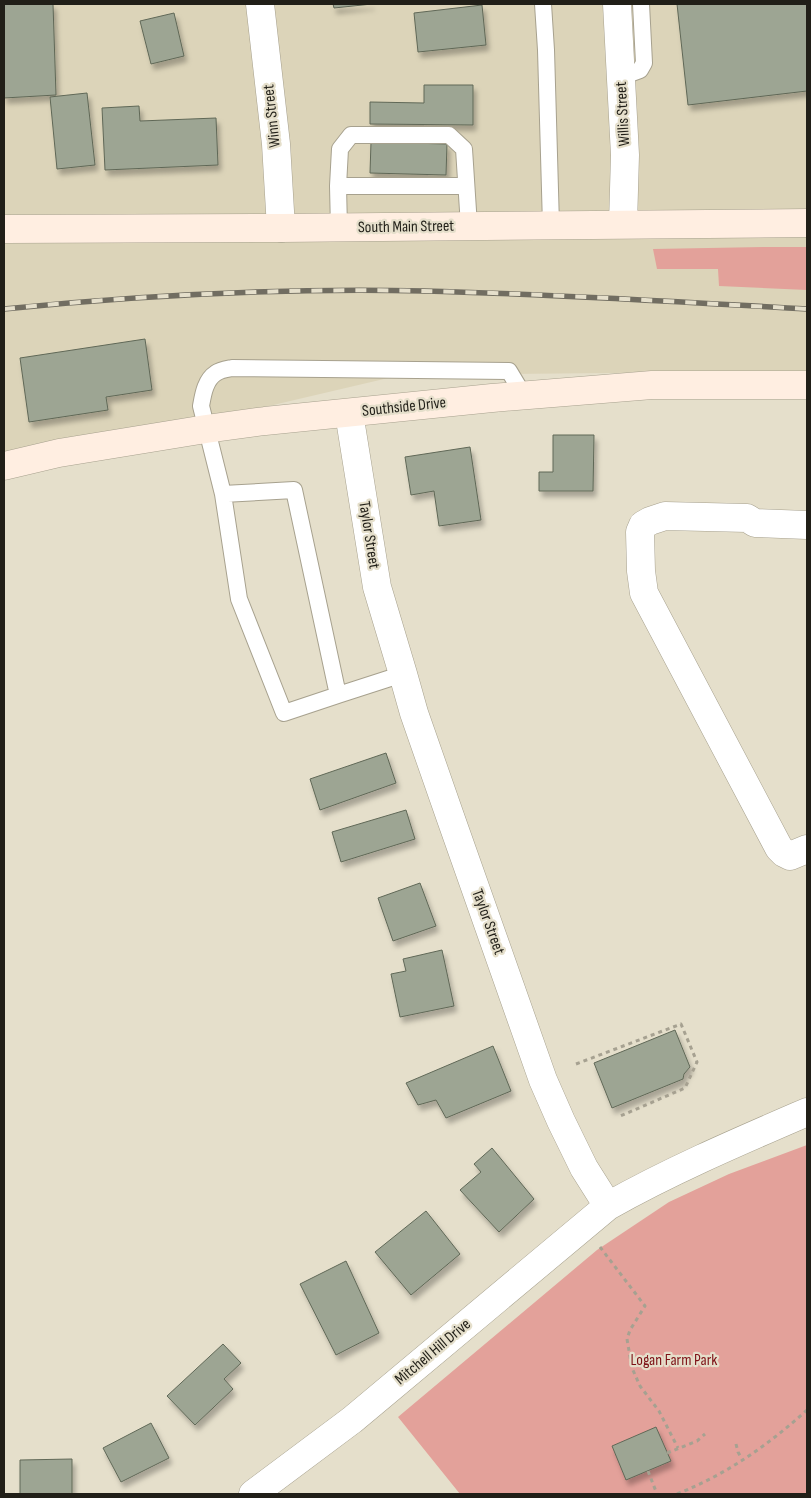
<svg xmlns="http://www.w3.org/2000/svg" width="811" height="1498" font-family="'Sofia Sans Condensed',sans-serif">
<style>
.built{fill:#dcd4b9}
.green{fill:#e3a19a}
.building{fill:#9da593;stroke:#606857;filter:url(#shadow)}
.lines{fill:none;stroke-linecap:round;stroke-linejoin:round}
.lane-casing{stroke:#a7a18e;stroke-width:18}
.street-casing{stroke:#a7a18e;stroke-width:29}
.secondary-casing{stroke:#a7a18e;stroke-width:29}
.path{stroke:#a6a191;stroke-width:3;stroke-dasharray:4 4;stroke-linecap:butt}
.lane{stroke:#fff;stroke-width:16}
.street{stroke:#fff;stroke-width:28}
.secondary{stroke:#ffeee1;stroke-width:28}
.rail-casing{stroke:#716d61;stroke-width:5.5}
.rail{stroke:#e5dfcb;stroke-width:4;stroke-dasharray:11;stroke-linecap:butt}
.labels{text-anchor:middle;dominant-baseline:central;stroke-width:4.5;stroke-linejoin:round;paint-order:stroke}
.street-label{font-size:16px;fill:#211f18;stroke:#e5dfcb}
.park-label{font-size:16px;fill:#7d1116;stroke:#e5dfcb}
</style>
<defs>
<filter id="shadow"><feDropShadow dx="3" dy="5.5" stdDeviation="2.5" flood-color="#0004"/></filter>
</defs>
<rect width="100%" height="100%" fill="#e5dfcb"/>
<!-- built -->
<path class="built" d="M4,4H807V371L401,375L4,468Z"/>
<!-- green -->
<path class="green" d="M763,247H807V290L719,286L718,269H657L653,249Z
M807,1145V1494H460L398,1417L597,1250L669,1202L729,1174Z"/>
<!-- building -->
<path class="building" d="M4,4H53L56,95L4,98Z
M333,4H372L334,8Z
M677,4H807V91L688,105Z
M482,5L486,45L418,52L414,13Z
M174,13L184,56L151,64L140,21Z
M424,85H473V125L370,124V102L424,103Z
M87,93L95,165L57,169L50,97Z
M139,106L140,121L216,118L218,165L105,170L102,108Z
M371,142L447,144L446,175L370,173Z
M145,339L152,390L106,397L108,410L29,422L20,358Z
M553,435H594L593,491H539V472H553Z
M470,447L481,520L439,526L434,491L411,495L405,457Z
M386,753L396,783L320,810L310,779Z
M406,810L415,839L341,862L332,832Z
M420,883L436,926L393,941L378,898Z
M442,950L454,1006L400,1017L391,974L406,971L403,959Z
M675,1030L690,1067L684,1074L683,1079L612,1108L594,1063Z
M493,1046L511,1091L446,1118L436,1100L418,1105L406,1083Z
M492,1148L534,1199L499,1232L460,1190L481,1172L474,1164Z
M426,1211L460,1254L411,1295L375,1252Z
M346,1261L379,1333L336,1355L300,1284Z
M223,1344L241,1363L224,1379L233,1389L195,1425L167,1396Z
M151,1423L169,1458L121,1482L103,1448Z
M656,1427L671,1461L626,1480L612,1446Z
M72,1459V1494H20V1460Z"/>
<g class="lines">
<!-- lane casing -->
<g class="lane-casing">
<path id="lane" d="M543,4L546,50L551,225
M621,77L640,70L644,63L641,4
M338,186H466
M339,228L338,186L340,149L351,135H449L464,149L469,226
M223,494L294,490L338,695L284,713L239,599L223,494L201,406C203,395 205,380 216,373C220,370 227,369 232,368L509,371L524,396
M338,695L403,674"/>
</g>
<!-- street casing -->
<g class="street-casing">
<path id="street" d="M260,4L276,144L281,228
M617,4L625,155L623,224
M349,413L377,587L403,674L414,713L451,819L543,1080L561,1121L584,1168L608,1206
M807,525L755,523L747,518L665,516L650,521L643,525L640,532L641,571L644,593L779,848L784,853L790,856L807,849
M253,1494L352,1420L608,1206C672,1170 740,1141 807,1112"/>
</g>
<!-- secondary casing -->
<g class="secondary-casing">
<path id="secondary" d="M4,229L281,228L807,223
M4,466L59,453L206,429L265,421L492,398L652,385H807"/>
</g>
<!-- path -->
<path class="path" d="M576,1064L681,1024L697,1062L685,1088L618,1117
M600,1247L645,1306L630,1330L627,1339L632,1368L640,1386L659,1411L678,1448
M736,1444L738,1452L743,1461
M667,1453L697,1441L705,1434
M648,1471L657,1494
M677,1494C727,1474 767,1446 807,1410"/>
<!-- lane -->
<use href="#lane" class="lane"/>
<!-- street -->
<use href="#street" class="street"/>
<!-- secondary -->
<use href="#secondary" class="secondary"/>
<!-- rail casing -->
<g class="rail-casing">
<path id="rail" d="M4,309C143,295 284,288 424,291C552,294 680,302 807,309"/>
</g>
<!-- rail -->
<use href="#rail" class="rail"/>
</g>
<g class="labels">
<!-- street labels -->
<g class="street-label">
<text transform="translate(623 114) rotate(-93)">Willis Street</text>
<text transform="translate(272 116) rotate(-96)">Winn Street</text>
<text transform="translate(406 227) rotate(-1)">South Main Street</text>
<text transform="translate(404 407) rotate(-6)">Southside Drive</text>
<text transform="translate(369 535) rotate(81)">Taylor Street</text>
<text transform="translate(488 922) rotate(70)">Taylor Street</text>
<text transform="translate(433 1352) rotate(-40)">Mitchell Hill Drive</text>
</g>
<!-- park labels -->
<g class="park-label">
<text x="674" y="1360">Logan Farm Park</text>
</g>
</g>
<!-- border -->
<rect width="811" height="1498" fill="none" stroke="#211f18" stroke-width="10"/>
</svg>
